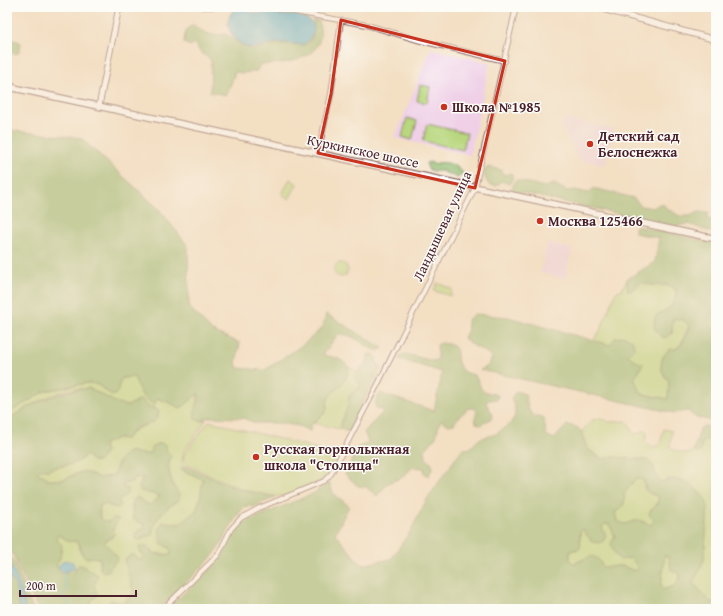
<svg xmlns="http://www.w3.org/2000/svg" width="723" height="616" font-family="'Gentium Book Plus',serif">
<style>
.built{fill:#efd0e7}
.green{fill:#b8d77e;stroke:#817b54;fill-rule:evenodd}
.forest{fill:#92b86d;stroke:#6e6c4c;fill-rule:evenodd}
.water{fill:#50adce;stroke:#4d667c}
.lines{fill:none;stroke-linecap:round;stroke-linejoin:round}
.stream{stroke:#50adce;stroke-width:1}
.minor-casing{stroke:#856260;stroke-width:6}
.tertiary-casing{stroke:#856260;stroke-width:7}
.secondary-casing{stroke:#856260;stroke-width:8}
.minor{stroke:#fff;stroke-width:4}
.tertiary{stroke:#fff;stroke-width:5}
.secondary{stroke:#fff;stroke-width:5.5}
.marked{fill:none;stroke:#c8321e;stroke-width:3;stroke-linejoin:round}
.poi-dot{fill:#c8321e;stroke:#fdfcf7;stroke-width:1.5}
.labels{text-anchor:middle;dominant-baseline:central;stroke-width:3;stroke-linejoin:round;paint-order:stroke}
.poi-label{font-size:14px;font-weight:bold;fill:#4a1f2b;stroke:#fdfcf7;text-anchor:start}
.street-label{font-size:14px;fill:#4a1f2b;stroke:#fdfcf7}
</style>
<rect width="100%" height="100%" fill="#fdfcf7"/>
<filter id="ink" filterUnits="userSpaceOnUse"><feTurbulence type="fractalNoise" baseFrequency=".025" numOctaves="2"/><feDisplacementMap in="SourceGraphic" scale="8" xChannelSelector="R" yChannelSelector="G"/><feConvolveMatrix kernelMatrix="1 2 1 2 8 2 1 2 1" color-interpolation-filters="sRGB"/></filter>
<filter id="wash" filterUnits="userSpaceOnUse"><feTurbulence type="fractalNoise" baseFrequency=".012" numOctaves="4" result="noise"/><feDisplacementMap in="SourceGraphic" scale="16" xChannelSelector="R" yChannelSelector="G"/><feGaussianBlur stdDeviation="0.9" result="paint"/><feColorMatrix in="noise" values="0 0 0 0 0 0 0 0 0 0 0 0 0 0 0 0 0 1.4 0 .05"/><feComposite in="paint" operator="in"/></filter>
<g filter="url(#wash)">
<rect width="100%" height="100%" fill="#f3dfc2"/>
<!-- built -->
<path class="built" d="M431,49L490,63L470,155L395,138Z
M562,118L613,129L605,165L579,160L561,126Z
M547,243L572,249L565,279L540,273Z"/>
<!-- green -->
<path class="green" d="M420,85L430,87L427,103L417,101Z
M407,118L417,121L412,140L402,137Z
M427,124L467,133L463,150L423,141Z
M290,179L297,184L289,199L282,194Z
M334 270a7 7 0 1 1 14 0a7 7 0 1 1-14 0Z
M627,279L628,291L632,290L642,282C656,289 662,281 676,289C676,304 670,310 656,315L672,334L673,318L683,320L689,326C680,345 683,346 663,356C660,368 661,373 669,381L668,399L642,394L634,379L635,361C623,349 609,345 593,341L600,331L616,292L622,289Z
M437,283L452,289L451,296L434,291Z
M348,366L359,373V382L362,385L349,396L350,405L340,429L313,423L326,412C327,408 327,403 328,399C333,387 351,382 348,366Z
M134,377L154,406L157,398L175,405L179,408L184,406L198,392L196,405L200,421L206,420L183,453L182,463L187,467L181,469L185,472L203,479L200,499L196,511L179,524L167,522V547L171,549L172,555L154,553L148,546L140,551L144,560H140L133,554L128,572L133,589V594L123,603L111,607L115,609H96L90,605L91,601L95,598C94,587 94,567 79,565L74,573C70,573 64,575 60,573C52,569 59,555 62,549L56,539L59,535L79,543L80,552L87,558L96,557L100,559V564L108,571L118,558L104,542L112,538L113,527L117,523L103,522L100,519V505L105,504L114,508L124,495L123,483L134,478H143L139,487L141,491L160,496L150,505L142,501L132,506L133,519L145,525L143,529L139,530V539L148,536L153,531C154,518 168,506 178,501C179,488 164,474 170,460L165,445L157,443L149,454H140L131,451L118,462L114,475L100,478L92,474L80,472L62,480H47L45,476L37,473L40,469C45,471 74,464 79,461C82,460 83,456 86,455L93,461L104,456V444L117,438L126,439L136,429L149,424L155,408L147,406L138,400C134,401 134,404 131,406C123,411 98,390 89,389C63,385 28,406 7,420V414L45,391L87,383L97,384L104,390L114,396L118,391L119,384L122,378ZM65,560L74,569L63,572L59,568L58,566Z
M601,418L609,422L626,421L629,424L633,433L637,434L645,430L647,434L645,442L653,447L657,446L660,443L664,429L672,431L670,448L683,453H692L694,449L697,453L702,443L710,439L714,434H716V557L711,559L716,564V599L711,603L693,583L704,560L708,507C705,493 685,479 670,479C667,479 663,481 661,482L655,475L654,467L612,457L602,459L587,448L582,431L592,420Z
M209,421L319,449L325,455L336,461L327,476L323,480C312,484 300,492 289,495C260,502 212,476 186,464L183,458L185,453Z
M635,479L644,480V489L651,494L659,497L652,517L654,521L651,525L642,521H633L625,525L617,522L615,512C623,507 626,503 624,494Z
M605,524H609L615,536L611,544L626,559L630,558L636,564L637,568L635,571L622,566L603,567L598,560H581L577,563H573L570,560V551L579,549C583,542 578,535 582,528L586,535Z
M665,555L669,557C670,564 679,569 680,575C680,578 677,581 676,585L663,590L661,586Z"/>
<!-- forest -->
<path class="forest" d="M313,20L319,21C321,31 322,43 313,51C301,62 276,65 260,64L257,71L243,73L235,72L227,95L210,92L211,60L200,52L195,43L190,46L184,43C184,37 186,26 193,25C205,33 210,37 225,34L252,50L278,43L304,45C314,39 315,31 313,20Z
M7,38L20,42L19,52L16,54L7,51Z
M7,130L81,138L159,209L188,246L189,307L212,331L240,343L236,363L238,368L265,370L304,344L323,327L326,314L383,348L378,351C363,346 354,333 338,334L323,355C340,358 357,363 342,383C339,388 333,392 329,397C327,401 327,407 326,412L312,423L310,431L299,426L279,423H255L243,418L210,417L200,421L196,420L194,414L199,399L198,393L184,406L179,408L175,405L157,398L154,406L141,394L134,377L122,378L119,384L118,391L114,396L104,390L97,384L87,383L45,391L7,414Z
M430,162L434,164C445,160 456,164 463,173L458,178L441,171H432L428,169L426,163Z
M490,167L501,170L504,175L511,173C514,176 512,182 509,184L501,181L497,186L489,185C485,179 483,174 486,168Z
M516,180L545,187L554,184L567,191L576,190L588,193L593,189H597L634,198L641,206L653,208L659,204L664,205L667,210L672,211L679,216H690L698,212L709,213L707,218L716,223V234L689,224L674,226L514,191L512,188Z
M637,226L716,244V422L695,417L688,411L674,413L480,370L488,366L492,358C484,348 472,348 464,338L468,329L467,320L475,314L508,317L610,345L615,338L624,336L632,340L635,348L628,355L635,361L643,364L634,379L642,394L668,399L669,381C659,369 658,362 669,349H677L683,342L689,326L683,320L673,318L672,334L664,338C654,331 652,326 656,315C669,310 677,304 676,289C662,281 656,289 642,282L632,290L628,291L627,279L655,262L659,238L635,233V227Z
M441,343C466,345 451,356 462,370C465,374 470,373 474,375C479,378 479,387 483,391C487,394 493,393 498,395V399L489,400L486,403L493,414L492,418L481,425L476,423L475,419L477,411L474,408H469C465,411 455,420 454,424L449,425L441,420L439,424L436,437L425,450L426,458L432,464V469L428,476L424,473V468L413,467L403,477L388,483L377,496L366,487L358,486L345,474L352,460L354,450L368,442L364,432L384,411L376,408L375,403L380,393L434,411L442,372L399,359L401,355L405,354L434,361L438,359L437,345Z
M371,353L376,357V361L381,368L356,415L349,432L340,429C341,417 350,409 349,396L362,385L355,380C355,374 361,366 367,363L368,355Z
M89,388L115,402L127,406L142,399L147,406L159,411C158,424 148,423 138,427C133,430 130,434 126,439L117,438L104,444L106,452L98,462L93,461L86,455C83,456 82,460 80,461C71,466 57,464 49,470H40L37,473L45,476L47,480H62L84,471L100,478L114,475C116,468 123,449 133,452C139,453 142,455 149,454L153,446L161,443L165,445L166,450L171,456L168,464L171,482L180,496L178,501C169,505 158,515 154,526C153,529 153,532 152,535L139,540L135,538V533L143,529L145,525L133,519L132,501L135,498H139L146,504L150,505L160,496L141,491L139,487L143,478H134L132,482L123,484L124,488H128V493L119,501L121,505L118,508L105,504L100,505C98,513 98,521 108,522L115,518L119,519L112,531L115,534L104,542L118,558L108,571L103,572L100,569V559C94,556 89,559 83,556L79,543L75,541L70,542L59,535L56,539L62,545L60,558L56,566L61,573H74L78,565L83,566L98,575L94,586L98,595L91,601L90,605L96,609H38L7,542V420C33,403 58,391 89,388Z
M516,391L525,394C529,408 526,416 544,418L546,435L554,439L567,425C586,427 579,434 586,447C589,452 597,455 602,459L612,457L649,460C654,467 655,475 661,482C677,477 687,479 698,491C703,497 706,499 708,507L704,560L693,583L711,603L716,599V609H167L221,559L235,531L243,523L312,494L330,483L333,493L349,506L335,534L362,565L391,559L410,532L427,499L463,448L469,449L479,439L496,434L510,424L515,416V407L511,399ZM635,479L644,480C646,496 647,490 659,497L657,505L650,511L649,515L652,517L654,521L651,525L638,520L625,524L617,521L615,512C623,507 626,503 624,494ZM605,524H609L615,536L611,544L616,556L621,560L630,558L636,564L637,568L635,571L622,566L603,567C601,565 600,561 598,559C589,552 581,563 573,563L570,560V551L579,549C583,542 577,535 582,528L592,542L600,543L604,540L606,536L602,527ZM665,555L669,557L671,570L679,573L680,577L676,585L663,590L661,585Z
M703,426L716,427V434H714L710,439L702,442L701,451L697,453L694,449L700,429Z
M187,467L238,489L276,497L253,507L245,506C231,521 225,541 212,557L159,609H115L108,604L111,600L123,603L133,594V589L125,563V559L133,554L140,560H144L139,547C148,545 147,549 154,553C158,556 166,554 171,555V549L161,543L159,529L163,522L179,524L196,511L200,499L203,479L180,469Z
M7,550L17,568L33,609H25L23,595L7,559Z
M7,572L15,585L20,609H12L7,598Z"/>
<!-- water -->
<path class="water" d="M243,7C247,9 252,13 257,13C263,14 269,12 275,12C285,11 316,16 314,30C312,37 308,41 303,45C293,44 284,42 275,43C265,44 256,50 247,47C227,40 219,10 243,7Z
M7,559C17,577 22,588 25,609H20L15,585L7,572Z
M65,560L73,562L75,569L63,572L59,568L58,566Z"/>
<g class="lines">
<!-- stream -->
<path class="stream" d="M63,572V577L67,588L62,597L68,602L71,609"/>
</g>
</g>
<g filter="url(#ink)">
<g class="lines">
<!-- minor casing -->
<g class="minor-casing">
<path id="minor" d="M203,7H213
M267,7L367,25L421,41L505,61
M318,153L331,94L341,20
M163,609L218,555L231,529L241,518L259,508L324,481L331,474L378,384L475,188L516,7"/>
</g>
<!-- tertiary casing -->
<g class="tertiary-casing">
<path id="tertiary" d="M595,7L716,40
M99,106L119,7"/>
</g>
<!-- secondary casing -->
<g class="secondary-casing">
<path id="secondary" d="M7,82L14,88L716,239"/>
</g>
<!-- minor -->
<use href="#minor" class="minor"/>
<!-- tertiary -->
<use href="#tertiary" class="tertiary"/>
<!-- secondary -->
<use href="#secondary" class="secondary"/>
</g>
</g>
<!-- marked area -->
<path d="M0 0H723V616H0ZM341,20L505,61L475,188L318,153L331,94Z" fill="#f3dfc2" fill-opacity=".55" fill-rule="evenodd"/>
<path class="marked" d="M341,20L505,61L475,188L318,153L331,94Z"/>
<!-- markers -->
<g class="poi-dot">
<circle cx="444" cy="107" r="4"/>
<circle cx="590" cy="144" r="4"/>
<circle cx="540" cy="221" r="4"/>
<circle cx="256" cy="457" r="4"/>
</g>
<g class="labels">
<!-- poi labels -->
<g class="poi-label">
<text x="452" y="107">Школа №1985</text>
<text x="598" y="136">Детский сад<tspan x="598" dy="16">Белоснежка</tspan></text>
<text x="548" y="221">Москва 125466</text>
<text x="264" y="449">Русская горнолыжная<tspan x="264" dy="16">школа "Столица"</tspan></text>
</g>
<!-- street labels -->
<g class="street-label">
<text transform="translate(363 151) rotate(12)">Куркинское шоссе</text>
<text transform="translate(442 226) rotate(-65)">Ландышевая улица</text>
</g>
</g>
<!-- margin -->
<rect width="723" height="616" fill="none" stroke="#fdfcf7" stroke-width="24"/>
<!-- scale -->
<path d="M20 590v6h116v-6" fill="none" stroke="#4a1f2b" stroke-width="2"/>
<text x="26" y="590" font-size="12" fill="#4a1f2b" stroke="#fdfcf7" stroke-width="3" paint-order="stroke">200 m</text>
</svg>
